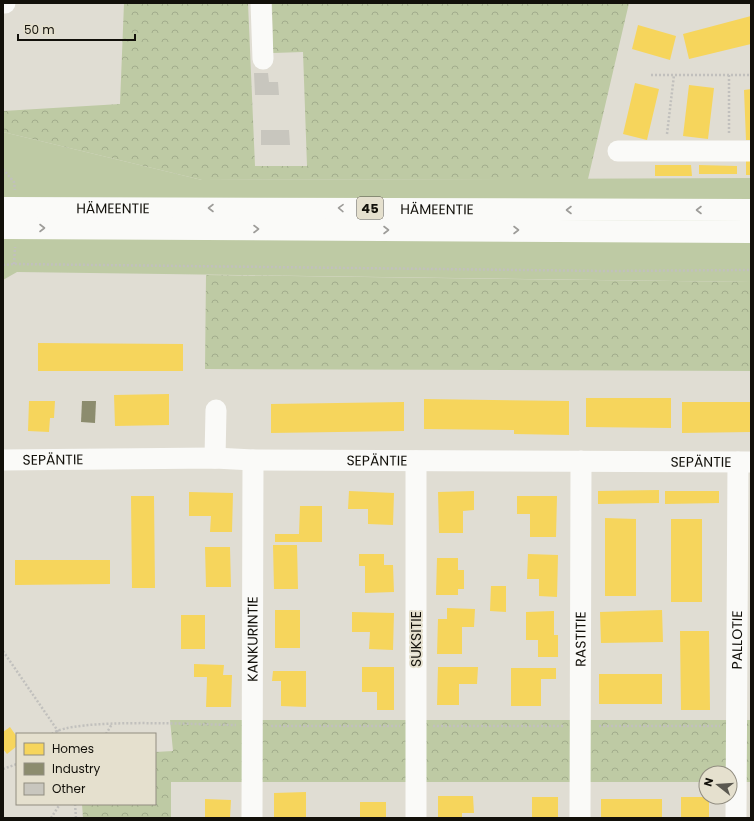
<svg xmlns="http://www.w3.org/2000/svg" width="754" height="821" font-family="Poppins,sans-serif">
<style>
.grass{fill:#becaa4}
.forest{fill:url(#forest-crowns)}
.homes{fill:#f6d55c}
.industry{fill:#8c8c6e}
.building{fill:#c8c6be}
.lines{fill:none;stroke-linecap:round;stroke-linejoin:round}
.path{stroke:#c1c0bd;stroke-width:2.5;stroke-dasharray:2 2;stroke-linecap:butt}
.minor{stroke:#fafaf8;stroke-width:21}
.major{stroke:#fafaf8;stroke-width:22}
.oneway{stroke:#9d9c99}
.labels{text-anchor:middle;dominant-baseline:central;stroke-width:4;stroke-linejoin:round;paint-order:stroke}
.shield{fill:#e5e0ce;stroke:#514e45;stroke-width:1}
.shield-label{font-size:13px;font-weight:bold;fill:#12100a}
.street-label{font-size:14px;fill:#12100a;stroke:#e5e0ce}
</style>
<defs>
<pattern id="forest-crowns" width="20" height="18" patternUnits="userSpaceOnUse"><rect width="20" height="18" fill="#becaa4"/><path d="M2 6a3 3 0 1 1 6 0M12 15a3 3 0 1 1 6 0" fill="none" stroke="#a2ac8c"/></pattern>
</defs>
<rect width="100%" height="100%" fill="#e0ddd3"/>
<!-- grass -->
<path class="grass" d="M3,132L202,180L751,178V282L17,272L3,280Z"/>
<!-- forest -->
<path class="forest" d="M124,3H248L255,166H307L303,52L273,53L272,3H629L588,179L202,180L3,132V111L120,104Z
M206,275L751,282V371L205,369Z
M170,720H751V782H730V773H706V782H171V818H83L82,804H155V752L173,751Z"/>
<!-- homes -->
<path class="homes" d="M751,16V44L689,59L683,34Z
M638,25L676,36L670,60L632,49Z
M635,83L659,89L647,140L623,134Z
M689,85L714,88L708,139L683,136Z
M751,89V140H746L744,90Z
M746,160H751V175H746Z
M655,165H691L692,176H655Z
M699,165L737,166V174H699Z
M38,343L183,344V371H38Z
M169,394V425L115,426L114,395Z
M586,398H671V428L586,427Z
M424,399L569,401V435L514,434V430L424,429Z
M29,401H55L54,418H50L49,432L28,431Z
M404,402V431L271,433V404Z
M682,402H751V432L682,433Z
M659,490V503L598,504V491Z
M349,491L394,493L393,525L368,524V509H348Z
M474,491V510L463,511V533H439L438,492Z
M665,491H719V503L665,504Z
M189,492L233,493L232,532H210L211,516H189Z
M131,496H154L155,588H132Z
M517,496H557L556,537H530V514H517Z
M300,506H322V542H275V534H299Z
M605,518L636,519V596H605Z
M671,519H702V602H671Z
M273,545H297L298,589H274Z
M205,547H230L231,587H206Z
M359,554H384V565H393L394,592L365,593V566H359Z
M528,554L558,555L557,597L539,596V579H527Z
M437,558H458V570H464V589H458V595H436Z
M15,560H110V584L15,585Z
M491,586H506V612L490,611Z
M447,608L475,609L474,627H462V654H437L438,619H447Z
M275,610H300V648H275Z
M662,610L663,642L601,643L600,612Z
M554,611V635H558V657H538V640H526V612Z
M352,612L394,613L393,650L369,649L370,632H352Z
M181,615H205V649H181Z
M680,631H709L710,710H681Z
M194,664L224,665L223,675H232L231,707H206L207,677H194Z
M362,667H394V710H377V692H362Z
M438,667H478L477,684H459V705H437Z
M511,668H556V679H541V706H511Z
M273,671H306V707L281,706V681H272Z
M599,674H662V704H599Z
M10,727L17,737V746L7,754L3,749V732Z
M306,792V818H274V793Z
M438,796H473L474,813H462V818H438Z
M532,797H558V818H532Z
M681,797H709V818H681Z
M205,799L231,800L230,818H205Z
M601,799H662V818H601Z
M360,802H386V818H360Z"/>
<!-- industry -->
<path class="industry" d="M82,401H96L95,423L81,422Z"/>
<!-- building -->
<path class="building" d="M254,73H268L269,82H278L279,95H255Z
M261,130H289L290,145H261Z"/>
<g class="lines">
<!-- path -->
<path class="path" d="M651,75H751
M729,75V133
M667,134L674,75
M3,169L14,182L15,190
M14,264L15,247
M3,265L14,264L606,271L751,270
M3,651L60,734
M271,726H400
M433,726H564
M599,726H720
M52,734C72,717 203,725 236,725
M106,734L112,724
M3,769L17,764
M75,804L76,818
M51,818L60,804"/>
<!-- minor -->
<g class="minor">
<path d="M3,3H5"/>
<path d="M261,3L263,59"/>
<path d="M618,151H751"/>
<path d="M215,458L216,410"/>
<path id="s1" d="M3,460L215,458L253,460L751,462"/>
<path id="s2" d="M252,818L253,460"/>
<path d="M416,818V461"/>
<path id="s3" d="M580,818L581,461"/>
<path id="s4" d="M736,818L738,462"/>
</g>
<!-- major -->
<g class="major">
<path id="s5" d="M3,208L751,210"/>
<path d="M3,228L751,232"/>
</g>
</g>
<!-- one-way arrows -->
<defs><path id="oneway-chevron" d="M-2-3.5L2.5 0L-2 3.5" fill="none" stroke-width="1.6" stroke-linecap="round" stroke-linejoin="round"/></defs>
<g class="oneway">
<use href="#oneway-chevron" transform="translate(211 208) rotate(180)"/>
<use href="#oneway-chevron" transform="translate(341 208) rotate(-179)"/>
<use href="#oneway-chevron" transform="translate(569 210) rotate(-180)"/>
<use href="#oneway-chevron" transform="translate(699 210) rotate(-180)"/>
<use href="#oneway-chevron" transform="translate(42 228)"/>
<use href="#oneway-chevron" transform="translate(256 229)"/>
<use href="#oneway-chevron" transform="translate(386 230)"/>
<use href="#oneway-chevron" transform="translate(516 230)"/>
</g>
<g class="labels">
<!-- shield labels -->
<rect class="shield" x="357" y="197" width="26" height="22" rx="3"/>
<g class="shield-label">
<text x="370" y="208">45</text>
</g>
<!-- street labels -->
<g class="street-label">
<text stroke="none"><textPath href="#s5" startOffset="110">HÄMEENTIE</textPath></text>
<text stroke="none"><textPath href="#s5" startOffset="434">HÄMEENTIE</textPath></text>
<text stroke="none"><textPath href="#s1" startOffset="50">SEPÄNTIE</textPath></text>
<text stroke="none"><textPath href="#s1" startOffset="374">SEPÄNTIE</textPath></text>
<text stroke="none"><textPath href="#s1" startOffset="698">SEPÄNTIE</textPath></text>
<text stroke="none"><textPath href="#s2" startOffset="179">KANKURINTIE</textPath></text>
<text transform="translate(416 639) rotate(-90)">SUKSITIE</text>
<text stroke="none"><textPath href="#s3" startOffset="179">RASTITIE</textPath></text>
<text stroke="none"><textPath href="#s4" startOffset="178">PALLOTIE</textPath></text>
</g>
</g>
<!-- border -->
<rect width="754" height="821" fill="none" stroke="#12100a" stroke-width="8"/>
<!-- legend -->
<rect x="16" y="733" width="140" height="72" fill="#e5e0ce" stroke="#918d80"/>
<rect x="24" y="743" width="20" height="12" fill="#f6d55c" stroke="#918d80"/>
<text x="52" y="753" font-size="12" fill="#12100a">Homes</text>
<rect x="24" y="763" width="20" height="12" fill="#8c8c6e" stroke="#918d80"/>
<text x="52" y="773" font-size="12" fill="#12100a">Industry</text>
<rect x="24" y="783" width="20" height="12" fill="#c8c6be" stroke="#918d80"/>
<text x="52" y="793" font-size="12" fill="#12100a">Other</text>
<!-- north arrow -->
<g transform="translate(718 785) rotate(287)"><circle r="19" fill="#e5e0ce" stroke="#918d80"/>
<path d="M0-3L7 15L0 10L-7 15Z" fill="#5a5850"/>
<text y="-6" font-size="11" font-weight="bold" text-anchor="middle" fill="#12100a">N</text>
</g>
<!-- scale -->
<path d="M18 34v6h117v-6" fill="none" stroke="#12100a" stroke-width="2"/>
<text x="24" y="34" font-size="12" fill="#12100a" stroke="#e5e0ce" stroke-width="3" paint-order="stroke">50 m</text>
</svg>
